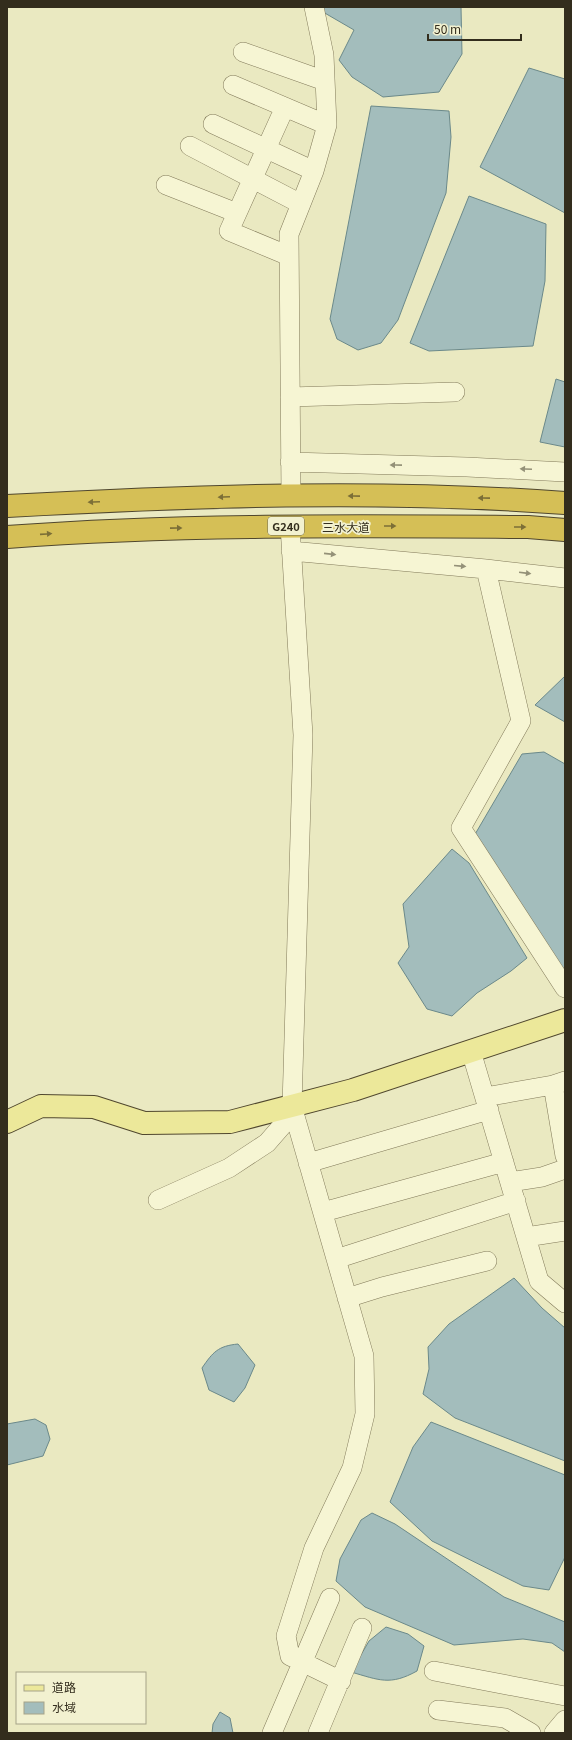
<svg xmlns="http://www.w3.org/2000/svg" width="572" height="1740" font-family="Georgia,'Noto Sans SC',serif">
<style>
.water{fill:#a3bdbc;stroke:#6b898a}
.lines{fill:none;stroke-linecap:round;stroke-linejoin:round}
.minor-casing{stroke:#827a5a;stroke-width:20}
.major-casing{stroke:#50472e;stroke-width:24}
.highway-casing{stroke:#50472e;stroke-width:24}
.minor{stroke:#f6f5d3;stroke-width:19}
.major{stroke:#ece89a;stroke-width:22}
.highway{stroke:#d5bf56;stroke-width:22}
.oneway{fill:#949178}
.oneway2{fill:#7c6f37}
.labels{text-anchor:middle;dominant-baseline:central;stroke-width:3.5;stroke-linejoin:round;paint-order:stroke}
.shield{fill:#f2f1d0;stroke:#6c6853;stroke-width:1}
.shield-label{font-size:11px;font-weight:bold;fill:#332d1d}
.street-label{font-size:12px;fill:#332d1d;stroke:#f2f1d0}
</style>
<rect width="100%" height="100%" fill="#eae9c1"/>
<!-- water -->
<path class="water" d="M322,7H461L462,54L439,92L383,97L352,77L339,60L354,30L323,12Z
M529,68L565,79V213L480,167Z
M371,106L449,111L451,137L446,193L398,320L381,343L358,350L337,339L330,319Z
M469,196L546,224L545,281L533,346L429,351L410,343Z
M556,379L565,382V447L540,442Z
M565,676V722L535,705Z
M544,752L565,764V972L474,836L522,754Z
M452,849L469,863L527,958L511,971L477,993L452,1016L427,1009L398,963L409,947L403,904Z
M514,1278L542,1308L565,1328V1461L455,1418L423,1394L429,1369L428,1347L449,1324Z
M238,1344L255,1365L245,1388L234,1402L209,1390L202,1368C213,1352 218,1346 238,1344Z
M35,1419L46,1425L50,1439L43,1456L7,1465V1424Z
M431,1422L565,1475V1557L549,1590L523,1586L432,1541L390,1502L413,1447Z
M372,1513L395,1524L504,1597L565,1622V1652L552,1643L523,1639L454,1645L365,1607L336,1581L340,1559L361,1520Z
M386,1627L408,1634L424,1646L417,1671C390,1686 379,1680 351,1672L369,1641Z
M220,1712L230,1718L233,1733H212L213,1724Z"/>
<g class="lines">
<!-- minor casing -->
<g class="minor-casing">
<path id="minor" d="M243,52L325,81
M233,85L327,125
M285,107L229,231L289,256
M213,124L314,171
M190,146L301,204
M166,185L237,213
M290,397L455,392
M290,462L467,467L565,472
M291,496L289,234L314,171L327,125L324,55L314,7
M290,526L303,735L292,1106L364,1356L365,1414L352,1468L314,1548L286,1636L290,1656L341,1681
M291,551L486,569L565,578
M486,569L521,721L461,828L565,988
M471,1051L539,1281L565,1303
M553,1085L565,1156
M485,1097L553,1085L565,1081
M308,1163L489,1110
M510,1182L542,1177L565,1169
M158,1200L229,1168L267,1143L294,1112
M323,1212L504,1162
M526,1237L565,1231
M336,1259L516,1201
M347,1298L382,1287L487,1261
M434,1671L565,1696
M438,1710L505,1718L531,1733
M272,1733L330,1598
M318,1733L362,1628
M554,1733L565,1720"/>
</g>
<!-- major casing -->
<g class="major-casing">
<path id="major" d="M7,1122L41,1106L94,1107L144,1123L230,1122L353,1090L565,1020"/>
</g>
<!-- highway casing -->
<g class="highway-casing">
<path id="highway" d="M7,506C193,496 379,489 565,503
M7,537C180,524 354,526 528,527L565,530"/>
</g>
<!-- minor -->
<use href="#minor" class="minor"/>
<!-- major -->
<use href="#major" class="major"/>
<!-- highway -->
<use href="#highway" class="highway"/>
</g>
<!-- one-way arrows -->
<defs><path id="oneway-solid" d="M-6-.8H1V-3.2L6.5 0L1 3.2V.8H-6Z"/></defs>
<g class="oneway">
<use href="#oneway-solid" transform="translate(396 465) rotate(-179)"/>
<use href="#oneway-solid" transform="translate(526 469) rotate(-177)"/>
<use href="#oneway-solid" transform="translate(330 554) rotate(6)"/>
<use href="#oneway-solid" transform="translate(460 566) rotate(5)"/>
<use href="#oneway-solid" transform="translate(525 573) rotate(7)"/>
</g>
<g class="oneway2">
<use href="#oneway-solid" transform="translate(354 496) rotate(-179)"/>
<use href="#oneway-solid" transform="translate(224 497) rotate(178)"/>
<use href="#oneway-solid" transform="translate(484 498) rotate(-179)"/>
<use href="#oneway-solid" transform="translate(94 502) rotate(177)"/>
<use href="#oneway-solid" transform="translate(390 526)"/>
<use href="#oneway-solid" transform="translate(520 527)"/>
<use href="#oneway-solid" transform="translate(176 528) rotate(-1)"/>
<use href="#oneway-solid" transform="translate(46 534) rotate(-4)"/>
</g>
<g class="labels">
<!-- shield labels -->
<rect class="shield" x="268" y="517" width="36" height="18" rx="3"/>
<g class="shield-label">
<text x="286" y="526">G240</text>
</g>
<!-- street labels -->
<g class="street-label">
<text x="346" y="526">三水大道</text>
</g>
</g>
<!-- border -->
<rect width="572" height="1740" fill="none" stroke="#332d1d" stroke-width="16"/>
<!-- legend -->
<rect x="16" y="1672" width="130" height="52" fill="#f2f1d0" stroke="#a6a388"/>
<rect x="24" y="1685" width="20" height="6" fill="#ece89a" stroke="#a6a388"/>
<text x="52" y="1692" font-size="12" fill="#332d1d">道路</text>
<rect x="24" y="1702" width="20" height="12" fill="#a3bdbc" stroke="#a6a388"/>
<text x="52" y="1712" font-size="12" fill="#332d1d">水域</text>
<!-- scale -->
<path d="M428 34v6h93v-6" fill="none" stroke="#332d1d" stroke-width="2"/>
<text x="434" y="34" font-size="12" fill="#332d1d" stroke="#f2f1d0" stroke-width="3" paint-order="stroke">50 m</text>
</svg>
